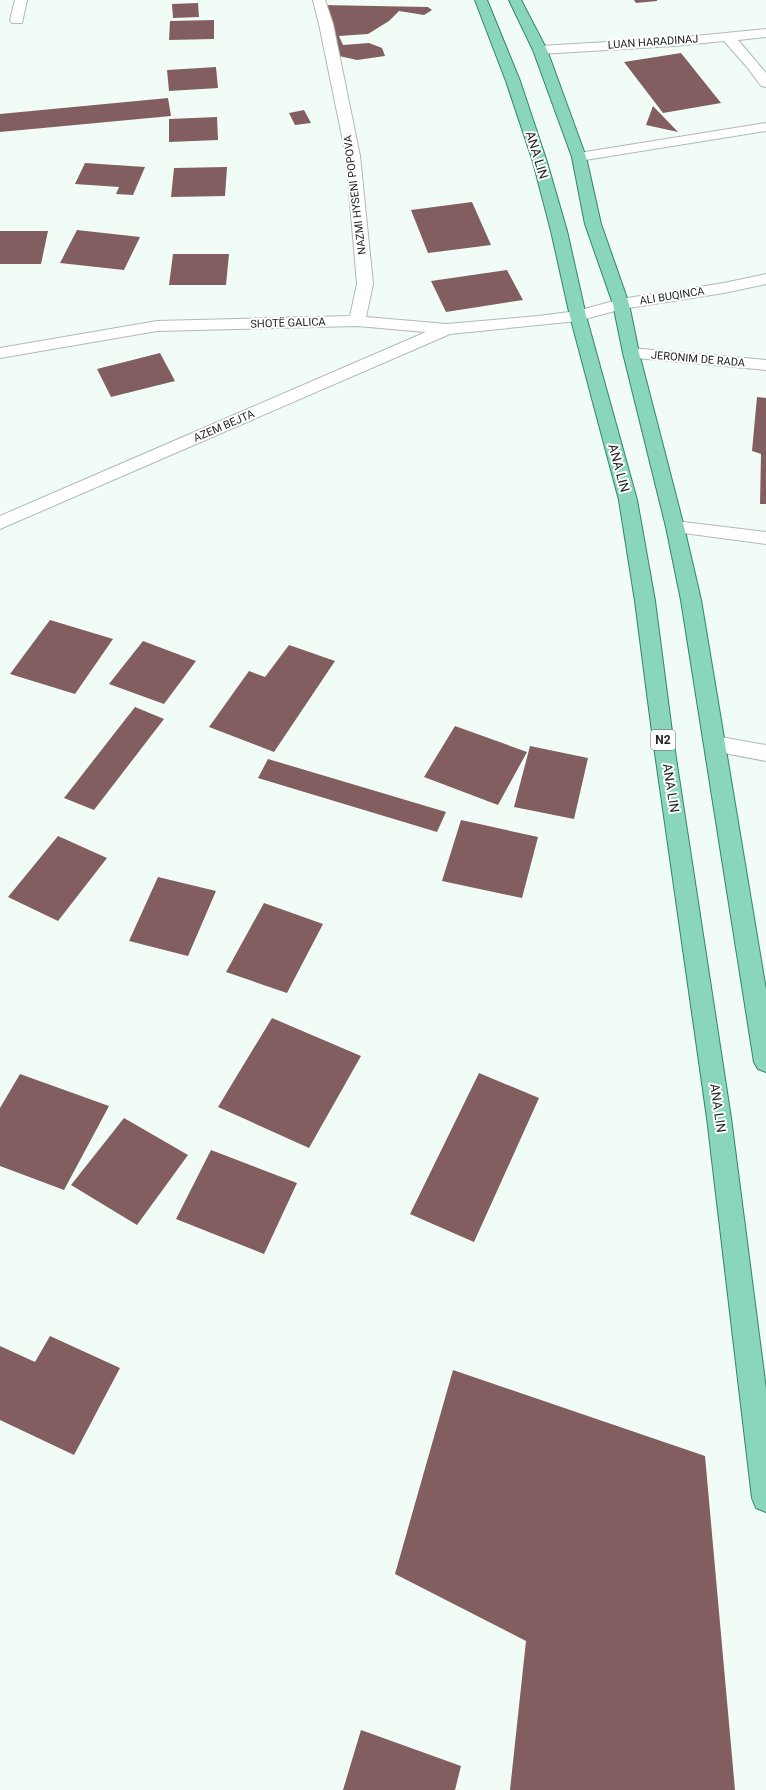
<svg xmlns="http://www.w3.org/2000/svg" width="766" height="1790" font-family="Roboto,sans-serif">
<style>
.building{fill:#825e61}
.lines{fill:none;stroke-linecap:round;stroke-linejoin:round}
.minor-casing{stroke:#b0bab5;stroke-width:2}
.major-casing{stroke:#328669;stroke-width:2}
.minor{fill:#fff;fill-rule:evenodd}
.major{fill:#89d6bb;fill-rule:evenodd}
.labels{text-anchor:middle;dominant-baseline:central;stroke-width:4;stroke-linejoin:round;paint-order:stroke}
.far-street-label{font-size:11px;fill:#212523;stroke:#fff}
.shield{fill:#fff;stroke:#646665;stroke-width:1}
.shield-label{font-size:12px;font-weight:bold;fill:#212523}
.street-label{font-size:13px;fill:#212523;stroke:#fff}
</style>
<rect width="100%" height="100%" fill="#f1fcf7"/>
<!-- building -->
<path class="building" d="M634,0H657V1L636,3Z
M198,3L199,17L173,18L172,4Z
M322,5L428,7L432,10L424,15L399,11L389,21L368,34L339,36L343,45L369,43L382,48L385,56L357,60L339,56Z
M214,20V39L169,40L170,21Z
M681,53L721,103L663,113L624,62Z
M216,67L218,88L169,91L167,70Z
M168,98L171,116L0,132V114Z
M653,106L678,132L646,125Z
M304,110L311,123L295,125L289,113Z
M217,117L218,140L169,142V119Z
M85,163L145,167L133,195L116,194L119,187L75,184Z
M227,167L225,196L171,197L174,168Z
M472,202L491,245L428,253L411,210Z
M77,230L140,237L124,270L60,263Z
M0,231H48L41,264H0Z
M173,254H229L226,285H169Z
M507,270L523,300L446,312L431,281Z
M160,353L175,381L111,397L97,369Z
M757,397L766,398V504H760L761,454L752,451Z
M50,620L113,639L75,694L10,674Z
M143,641L196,661L164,704L109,684Z
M289,645L335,661L274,752L209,727L249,671L265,677Z
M135,707L164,719L94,810L64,798Z
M455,726L527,752L498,805L424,777Z
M530,746L588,758L574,819L514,807Z
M268,759L446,812L437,832L258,778Z
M461,820L538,837L522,898L442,881Z
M58,836L107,858L58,921L8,897Z
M158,877L216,891L188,956L129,941Z
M264,903L323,924L287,993L226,972Z
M272,1018L361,1056L309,1148L218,1107Z
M479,1073L539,1098L474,1242L410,1214Z
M20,1074L109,1106L64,1190L0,1166V1108Z
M124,1118L188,1155L137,1225L71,1185Z
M211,1150L297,1183L264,1254L176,1219Z
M50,1336L120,1368L74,1455L0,1420V1346L35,1362Z
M453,1370L705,1456L735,1790H510L526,1641L395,1574Z
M361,1730L461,1766L455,1790H343Z"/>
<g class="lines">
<!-- minor casing -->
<g class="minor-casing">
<path id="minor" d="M15,0H27L22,23H12L10,20Z
M313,0H325L333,24L360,156L373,284L366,317L447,324L538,316L577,311L621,299L724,283L766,274V284L724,293L622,309L578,321L450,334L0,529V516L426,332L357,326L157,331L0,358V348L157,321L350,316L357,284L346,156L319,24Z
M766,29V37L738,40L766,73V87L761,86L747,67L724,41L674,46L540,54L535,53L533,50L535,47L540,46L674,38Z
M766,123V131L579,161L574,160L572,157L574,154L579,153Z
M631,348L766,360V370L625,357L623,353L625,349Z
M675,521L766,532V544L669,531L666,527L669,523Z
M715,736L766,745V761L708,750L705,744L708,738Z"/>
</g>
<!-- major casing -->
<g class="major-casing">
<path id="major" d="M475,0H487L520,81L547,162L567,231L586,316L637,500L655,601L672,732L731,1118L766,1389V1512L756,1508L752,1498L707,1118L652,732L635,601L619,500L570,316L551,231L533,162L506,81Z
M509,0H521L547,50L586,157L601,224L629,304L639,353L684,527L701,600L766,990V1072L758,1069L754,1062L681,600L666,527L623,353L613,304L585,224L572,157L533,50Z"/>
</g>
<!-- minor -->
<use href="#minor" class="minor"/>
<!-- major -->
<use href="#major" class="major"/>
</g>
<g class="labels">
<!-- far-street labels -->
<g class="far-street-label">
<text transform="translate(653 42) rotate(-4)">LUAN HARADINAJ</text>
<text transform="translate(355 195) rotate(-97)">NAZMI HYSENI POPOVA</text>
<text transform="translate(672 296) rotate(-9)">ALI BUQINCA</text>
<text transform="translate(288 323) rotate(-2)">SHOTË GALICA</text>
<text transform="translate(698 359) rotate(5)">JERONIM DE RADA</text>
<text transform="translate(224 426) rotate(-23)">AZEM BEJTA</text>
</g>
<!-- shield labels -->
<rect class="shield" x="651" y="730" width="24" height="20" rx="3"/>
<g class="shield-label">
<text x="663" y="740">N2</text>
</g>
<!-- street labels -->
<g class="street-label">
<text transform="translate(537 155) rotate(73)">ANA LIN</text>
<text transform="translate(619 468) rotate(75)">ANA LIN</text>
<text transform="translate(671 788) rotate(81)">ANA LIN</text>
<text transform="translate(718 1108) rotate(82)">ANA LIN</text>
</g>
</g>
</svg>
